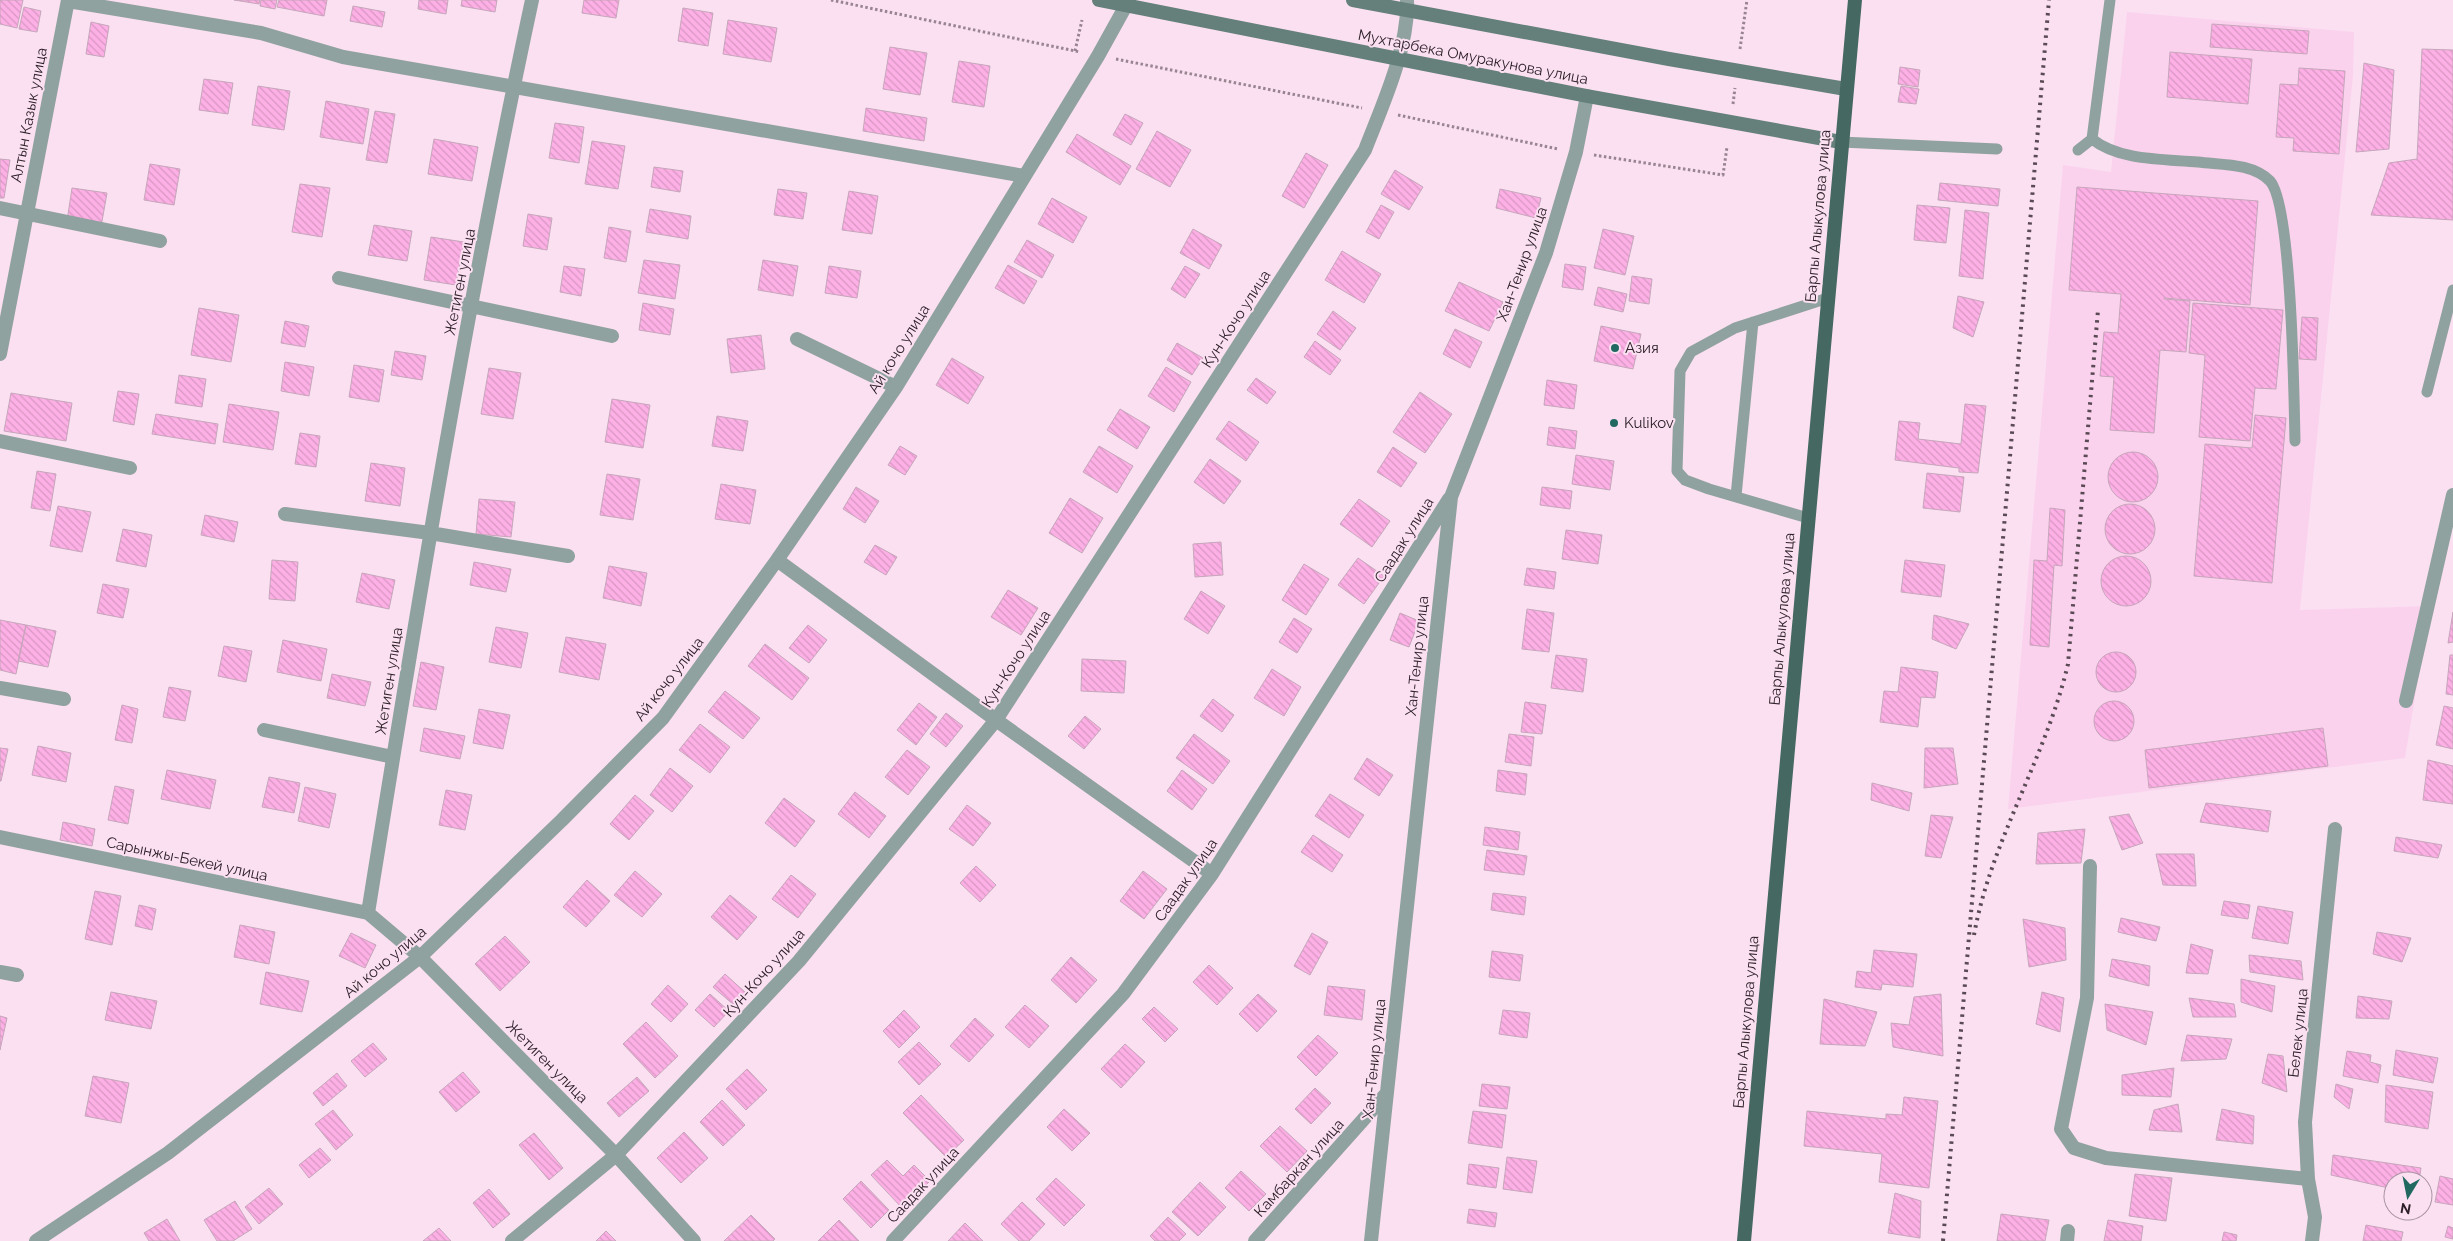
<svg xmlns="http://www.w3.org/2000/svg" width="2453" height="1241" font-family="Raleway,sans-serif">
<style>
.built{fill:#fbd2ed}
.building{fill:url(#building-back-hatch);stroke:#c6a6bb}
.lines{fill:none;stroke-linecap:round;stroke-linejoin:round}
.path{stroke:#998592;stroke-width:3;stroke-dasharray:2.5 2.5;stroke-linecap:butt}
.service{stroke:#90a29f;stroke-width:11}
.minor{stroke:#90a29f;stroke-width:14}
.secondary{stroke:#65807b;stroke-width:14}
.primary{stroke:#456862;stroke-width:14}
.rail{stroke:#5a4a55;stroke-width:4;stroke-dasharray:2.5 5;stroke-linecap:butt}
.poi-dot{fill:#216960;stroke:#fbe0f2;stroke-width:2}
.labels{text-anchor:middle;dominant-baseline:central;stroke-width:4;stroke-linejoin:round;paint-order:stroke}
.street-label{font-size:15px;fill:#2d2029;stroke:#fbe0f2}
.poi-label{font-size:15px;fill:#2d2029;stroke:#fbe0f2;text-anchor:start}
</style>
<defs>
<pattern id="building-back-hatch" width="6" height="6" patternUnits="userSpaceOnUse" patternTransform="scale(1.25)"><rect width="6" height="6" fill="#fdb0e5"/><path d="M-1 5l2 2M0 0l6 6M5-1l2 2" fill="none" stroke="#d997c4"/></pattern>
</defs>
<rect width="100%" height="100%" fill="#fbe0f2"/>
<!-- built -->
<path class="built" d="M2127,12L2354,32L2353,76L2300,610L2430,606L2405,758L2008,809L2063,165L2111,172Z"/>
<!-- building -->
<path class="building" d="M0,0H23L17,28L0,24Z
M234,0H260L259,4Z
M261,0H277L275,9L260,6Z
M279,0H327L324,16L277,7Z
M419,0H448L446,14L418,9Z
M462,0H497L495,12L461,6Z
M584,0H619L616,18L582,13Z
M353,6L385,12L382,27L350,21Z
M24,7L41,11L37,32L19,29Z
M683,8L713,13L708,46L678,41Z
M728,20L777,28L771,62L723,54Z
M91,22L109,26L104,57L86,54Z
M2212,24L2309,31L2307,54L2210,47Z
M890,47L927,53L920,95L883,89Z
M2422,49L2453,50V220L2371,215L2389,163L2417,159Z
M2170,52L2252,59L2248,104L2167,97Z
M959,61L990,66L984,107L952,102Z
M2364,63L2394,70L2389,149L2356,152Z
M1900,67L1920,70L1918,87L1898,84Z
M2299,68L2345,71L2339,154L2293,151L2294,138L2276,137L2280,84L2298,85Z
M204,79L233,83L228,114L199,110Z
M258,86L290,91L284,130L252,125Z
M1901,86L1919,89L1916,104L1898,102Z
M326,101L369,109L363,144L320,137Z
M866,108L927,118L924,141L863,131Z
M375,111L395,114L387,163L366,160Z
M1125,114L1143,123L1131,145L1113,135Z
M555,123L584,127L579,163L549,158Z
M1157,131L1191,150L1170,187L1136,169Z
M1077,134L1131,166L1120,185L1066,152Z
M434,139L478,147L472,181L428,174Z
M592,141L625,146L618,189L585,184Z
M1306,153L1328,165L1304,208L1282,196Z
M0,159L10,160L4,198H0Z
M150,164L180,169L174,205L144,200Z
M654,167L683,171L680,192L651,187Z
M1395,170L1423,187L1409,210L1381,194Z
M1940,183L2000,189L1998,206L1938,200Z
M300,184L330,188L322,237L292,232Z
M2077,187L2258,201L2250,305L2164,298V299L2190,301L2186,352L2160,350L2154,433L2110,430L2114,377L2100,376L2104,332L2118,333L2121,294L2069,290Z
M72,188L107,193L101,227L67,221Z
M778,189L807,193L803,219L774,215Z
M1500,189L1541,198L1536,218L1496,208Z
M849,191L878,196L872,234L842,230Z
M1052,198L1087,217L1073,243L1038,224Z
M1381,205L1394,212L1379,239L1366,232Z
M1917,205L1950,208L1946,243L1914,240Z
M650,209L691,216L688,239L646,232Z
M1965,210L1989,213L1983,279L1959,276Z
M528,214L552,218L547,250L523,246Z
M374,225L412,231L407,261L368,255Z
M609,227L631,231L626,262L604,258Z
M1193,229L1222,245L1209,269L1180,253Z
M1603,229L1634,236L1625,275L1594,268Z
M431,237L464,242L456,285L424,280Z
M1027,240L1054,255L1042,278L1014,262Z
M1342,251L1381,274L1364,303L1325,280Z
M644,260L680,265L675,299L638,293Z
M763,260L798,266L793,296L758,290Z
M1565,264L1586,267L1583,290L1562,287Z
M1008,265L1037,281L1024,304L995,288Z
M564,266L585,269L581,296L560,292Z
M829,266L861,271L857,298L825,293Z
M1185,266L1200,274L1185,298L1171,289Z
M1632,276L1652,279L1649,304L1629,301Z
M1459,282L1503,302L1489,331L1445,311Z
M1598,287L1627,294L1623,312L1594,305Z
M1958,296L1984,302L1973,337L1953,328Z
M643,303L674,309L670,335L639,330Z
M2193,303L2283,310L2276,389L2255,388L2250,441L2199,437L2205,355L2189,353Z
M199,308L239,315L231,362L191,355Z
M1333,311L1356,328L1340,350L1317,334Z
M2302,317L2318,318L2316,360L2299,359Z
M285,321L309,326L305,347L281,343Z
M1601,326L1641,334L1633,369L1594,361Z
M1455,329L1482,342L1470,368L1443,354Z
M761,335L765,369L731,373L727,339Z
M1315,341L1341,360L1330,375L1304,357Z
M1177,343L1203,358L1192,375L1167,360Z
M395,351L426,356L422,380L391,375Z
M952,358L984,377L968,404L936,385Z
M285,362L314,367L309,396L281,391Z
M354,365L384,370L379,402L349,397Z
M1166,367L1191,382L1174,412L1148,396Z
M489,368L521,373L513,419L481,414Z
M179,375L206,379L202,407L175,403Z
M1256,378L1276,392L1267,404L1247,390Z
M1547,380L1577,385L1574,409L1544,405Z
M118,391L139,394L134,425L113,421Z
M1420,392L1452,414L1425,453L1393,432Z
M11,393L72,403L66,441L4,431Z
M612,399L650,405L643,448L605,442Z
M229,404L279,412L273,450L223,442Z
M1965,404L1986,406L1978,473L1959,472V468L1895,460L1899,421L1920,423L1918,439L1961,444Z
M1120,409L1150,427L1137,449L1107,430Z
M156,414L218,424L215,444L152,434Z
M2255,415L2286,418L2272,583L2194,576L2205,444L2252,448Z
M717,416L748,421L743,451L712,446Z
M1229,421L1259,442L1246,461L1216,439Z
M1549,427L1577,431L1575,449L1547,445Z
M300,433L320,436L316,467L295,464Z
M900,446L917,456L905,475L888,465Z
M1099,446L1133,466L1117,493L1083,472Z
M1393,447L1417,463L1401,487L1377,472Z
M2108 477a25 25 0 1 1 50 0a25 25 0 1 1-50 0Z
M1576,455L1614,461L1610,490L1572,484Z
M1210,459L1241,481L1224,504L1194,482Z
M371,463L405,468L400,506L365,501Z
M37,471L56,474L50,511L31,508Z
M1927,473L1964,477L1960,512L1923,508Z
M607,474L640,479L633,520L600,515Z
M721,484L756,490L750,524L715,519Z
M856,487L879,501L865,523L843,509Z
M1542,487L1572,491L1570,509L1540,505Z
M1070,498L1103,518L1082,553L1049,533Z
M479,499L515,502L511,537L476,534Z
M1359,499L1390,521L1372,547L1340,524Z
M2105 529a25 25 0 1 1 50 0a25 25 0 1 1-50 0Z
M58,506L91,512L82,552L50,546Z
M2050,508L2065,510L2062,566L2054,565L2049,647L2030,645L2034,560L2047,561Z
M205,515L238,522L234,542L201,535Z
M123,529L152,535L146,567L116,561Z
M1566,530L1602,535L1598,564L1562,559Z
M1221,542L1223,575L1195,577L1193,544Z
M875,545L897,557L886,575L864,562Z
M2101 581a25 25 0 1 1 50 0a25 25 0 1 1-50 0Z
M1358,558L1384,576L1364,604L1338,585Z
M272,560L298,562L295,601L269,599Z
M1905,560L1945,565L1941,597L1901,592Z
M474,562L511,569L506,592L470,585Z
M1304,564L1329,579L1306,615L1282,600Z
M609,566L647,573L641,606L603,598Z
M1527,568L1556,572L1554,589L1524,585Z
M362,573L395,580L389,609L356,602Z
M103,584L129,589L123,618L97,613Z
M1008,590L1038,608L1021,635L991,617Z
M1201,591L1225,606L1208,634L1184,619Z
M1527,609L1554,613L1549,652L1522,649Z
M2453,612V642L2448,643Z
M1400,613L1419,621L1409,647L1390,640Z
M1934,615L1969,624L1956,649L1932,639Z
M1294,618L1312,629L1297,653L1279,642Z
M0,620L26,625L16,674L0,670Z
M26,625L56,631L48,667L18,661Z
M808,625L827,640L809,663L789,648Z
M496,627L528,633L521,668L489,662Z
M566,637L606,644L599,680L559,672Z
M283,640L327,649L321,681L277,672Z
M765,644L809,678L792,700L748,666Z
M224,646L252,651L246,682L218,676Z
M2096 672a20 20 0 1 1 40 0a20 20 0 1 1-40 0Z
M1556,655L1587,659L1583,692L1551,688Z
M2450,655H2453V695L2446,694Z
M1082,659L1126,661L1124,693L1081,691Z
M421,662L444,667L436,710L413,706Z
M1901,667L1938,672L1935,698L1921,697L1918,727L1880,722L1884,691L1898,692Z
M1272,669L1301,687L1284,716L1254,698Z
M332,674L371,682L365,706L327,698Z
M169,687L191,691L185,721L163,717Z
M725,691L760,718L743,739L708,712Z
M1213,699L1234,715L1222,732L1200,716Z
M2094 721a20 20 0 1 1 40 0a20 20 0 1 1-40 0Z
M1525,702L1546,705L1542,734L1521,732Z
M919,703L937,717L916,745L897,730Z
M122,705L138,709L132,743L115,740Z
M2444,706L2453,708V749L2436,745Z
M479,709L510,715L503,749L473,743Z
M946,713L963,726L946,747L930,734Z
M1085,716L1101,729L1084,749L1068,736Z
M700,724L730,747L710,773L679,750Z
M424,728L465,736L460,759L420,751Z
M2323,728L2328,766L2149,788L2145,750Z
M1194,734L1230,761L1213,784L1176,758Z
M1509,734L1534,737L1531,766L1505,762Z
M38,746L71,753L66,782L32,775Z
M0,748L8,749L1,781H0Z
M1925,748H1953L1958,784L1924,788Z
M907,750L930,767L908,795L885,777Z
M1367,758L1393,775L1379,796L1354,779Z
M2428,760L2453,766V804L2423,800Z
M670,768L693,786L672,812L650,795Z
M167,770L216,780L210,809L161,799Z
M1182,770L1207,789L1192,810L1167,791Z
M1498,770L1527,774L1525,795L1496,791Z
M269,777L300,783L294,813L262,807Z
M1872,783L1912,793L1909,811L1871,800Z
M115,786L134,790L128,824L108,820Z
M305,787L336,794L329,828L298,821Z
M446,790L472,795L465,830L439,825Z
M855,792L886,816L869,838L838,814Z
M1330,794L1364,815L1349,838L1315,816Z
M635,795L654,811L629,840L610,824Z
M784,798L815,821L795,847L765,823Z
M2206,803L2271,811L2268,832L2200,822Z
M967,805L991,823L973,846L949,829Z
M2129,814L2143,843L2122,850L2109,817Z
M1931,815L1953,817L1941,858L1925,856Z
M63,822L95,829L92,846L60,840Z
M1485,827L1520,832L1518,850L1483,845Z
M2085,829L2081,863L2036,864L2038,833Z
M1313,835L1343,855L1332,872L1301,852Z
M2396,837L2442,845L2438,858L2394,851Z
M1487,850L1527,856L1524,875L1484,870Z
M2156,854H2194L2196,886L2163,885Z
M976,866L996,885L980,902L960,883Z
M635,871L662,894L642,917L614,895Z
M1143,871L1167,889L1144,919L1120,901Z
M791,875L816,894L798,918L772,899Z
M587,880L610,901L586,927L563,907Z
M95,891L121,896L112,945L85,939Z
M1493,893L1526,897L1524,915L1491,910Z
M730,895L757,917L737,940L711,917Z
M2224,901L2250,905L2248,919L2221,915Z
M139,905L156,909L152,930L135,926Z
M2258,906L2293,912L2288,944L2252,938Z
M2121,918L2160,927L2156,941L2118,932Z
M2023,919L2065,928L2066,960L2029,967Z
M240,925L275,932L269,964L234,957Z
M2377,932L2411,938L2402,962L2373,954Z
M351,933L376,945L365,968L339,956Z
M1312,933L1328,942L1310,975L1294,966Z
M505,936L530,962L500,991L475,964Z
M2191,944L2213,950L2208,974L2186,973Z
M1874,950L1917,954L1913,987L1882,984L1881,990L1855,987L1857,971L1871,973Z
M1492,951L1523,955L1520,981L1489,977Z
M2249,955L2301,961L2303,980L2250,972Z
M1071,957L1097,980L1076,1003L1051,980Z
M2112,959L2150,966L2149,986L2109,976Z
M1209,965L1233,988L1217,1005L1193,982Z
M266,972L309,981L302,1012L260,1004Z
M725,974L746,993L735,1006L713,987Z
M2241,979L2275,986L2272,1012L2241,1002Z
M668,985L688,1004L671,1022L651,1004Z
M1328,986L1365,990L1362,1020L1324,1015Z
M111,992L157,1001L151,1029L105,1020Z
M2042,992L2064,998L2060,1032L2036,1024Z
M710,994L729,1011L714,1027L695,1010Z
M1258,994L1277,1011L1257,1032L1239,1014Z
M1941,994L1943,1056L1893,1047L1891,1023L1909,1025L1914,997Z
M2358,996L2392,1001L2389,1019L2356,1018Z
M2189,998L2234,1004L2236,1017H2193Z
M1824,999L1877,1012L1865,1046L1820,1044Z
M2105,1004L2153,1012L2146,1045L2107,1030Z
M1025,1005L1049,1026L1029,1048L1005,1027Z
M1154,1007L1178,1029L1165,1042L1142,1019Z
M904,1010L920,1027L899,1048L883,1031Z
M1503,1010L1530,1013L1527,1038L1499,1034Z
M0,1016L7,1018L0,1050Z
M975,1018L994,1035L969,1062L950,1046Z
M646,1022L678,1056L655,1078L623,1044Z
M1318,1035L1338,1053L1316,1076L1297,1057Z
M2187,1035L2232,1039L2226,1059L2181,1061Z
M919,1042L941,1064L919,1085L898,1062Z
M373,1043L387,1059L365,1077L351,1061Z
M1125,1044L1145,1062L1121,1088L1101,1069Z
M2396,1050L2438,1058L2433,1083L2393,1075Z
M2347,1051L2371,1055L2370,1062L2381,1065L2378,1083L2343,1076Z
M2268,1054L2283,1056L2287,1092L2262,1083Z
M2174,1068L2171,1097L2122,1095V1075Z
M747,1069L767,1090L746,1110L726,1089Z
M463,1072L480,1092L456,1112L439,1092Z
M337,1073L347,1086L323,1106L313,1093Z
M93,1076L129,1083L121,1123L85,1116Z
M637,1077L649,1091L619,1117L607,1103Z
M1482,1084L1510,1087L1507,1109L1479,1106Z
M2336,1084L2353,1089L2349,1109L2334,1097Z
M2386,1085L2433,1092L2428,1129L2385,1122Z
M1315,1088L1331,1103L1311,1124L1295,1109Z
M921,1095L964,1140L946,1157L903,1113Z
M1904,1097L1938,1101L1929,1188L1879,1182L1882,1154L1804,1146L1807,1111L1886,1119V1114L1902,1115Z
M722,1100L745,1125L723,1146L700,1122Z
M2178,1104L2182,1132L2149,1130L2154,1110Z
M1064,1109L1090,1133L1072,1151L1047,1127Z
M2222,1109L2254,1116L2253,1144L2216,1140Z
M333,1110L353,1135L336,1150L315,1124Z
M1473,1111L1506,1115L1502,1148L1468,1143Z
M1280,1126L1307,1151L1287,1172L1260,1146Z
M684,1132L708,1158L681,1183L657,1158Z
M534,1133L563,1168L549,1180L519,1145Z
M320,1148L331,1160L309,1178L299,1165Z
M2333,1155L2421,1168L2419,1181H2393V1189L2331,1175Z
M1507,1157L1537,1161L1532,1193L1503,1189Z
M887,1160L903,1176L914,1165L930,1181L902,1208L871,1175Z
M1469,1164L1499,1168L1496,1188L1467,1184Z
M1241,1171L1266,1194L1249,1211L1225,1188Z
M2135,1174L2172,1178L2166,1221L2129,1216Z
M2440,1176L2453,1179V1205L2435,1202Z
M1056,1178L1085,1205L1064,1226L1036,1199Z
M861,1181L889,1210L871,1228L843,1199Z
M1200,1182L1226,1207L1198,1236L1172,1212Z
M269,1188L283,1204L259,1224L245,1207Z
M489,1189L510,1214L493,1228L473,1203Z
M1895,1193L1921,1201L1920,1238L1888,1233Z
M235,1201L252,1229L233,1241H217L204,1220Z
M1022,1202L1045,1224L1029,1241H1019L1001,1224Z
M1469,1209L1497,1213L1495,1227L1467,1223Z
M2001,1214L2049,1220L2045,1241H1997Z
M751,1215L775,1239L773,1241H724Z
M1168,1217L1186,1234L1179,1241H1155L1150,1236Z
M167,1219L180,1241H149L144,1233Z
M839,1220L859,1241H818Z
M2108,1220L2143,1226L2141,1241H2104Z
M965,1223L983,1241H948Z
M2366,1225L2403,1232L2401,1241H2363Z
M2448,1226L2453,1228V1239L2445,1237Z
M439,1228L451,1241H423Z
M606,1231L616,1241H596Z
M2224,1232L2237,1235L2236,1241H2222Z"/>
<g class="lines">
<!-- path -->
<path class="path" d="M831,0L1080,52
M1740,49L1747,0
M1075,51L1082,20
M1116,59L1362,108
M1733,104L1735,88
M1398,115L1558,149
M1594,155L1723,175L1727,147"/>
<!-- service -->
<path class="service" d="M2092,139C2119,161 2165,159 2198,162C2222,165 2252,163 2270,181C2292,205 2294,400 2295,441
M1841,142L1997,149
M2078,150L2092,139L2110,0
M2427,392L2453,290
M1736,496L1753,322
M1808,518L1709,489L1685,480L1677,471L1680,371L1691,352L1735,328L1828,298"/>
<!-- minor -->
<path class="minor" d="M68,1L261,33L343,57L1024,176
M0,208L160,241
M339,278L612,336
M797,339L896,387
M0,354L68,0
M0,441L130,468
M285,514L430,533L568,556
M777,560L996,720L1212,874
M0,688L64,699
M2406,701L2453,495
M264,730L393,757
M0,837L368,913L420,957L616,1155L694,1241
M2090,866L2087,998L2061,1129L2074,1148L2106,1158L2308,1179
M368,913C417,608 467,302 532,0
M0,972L17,975
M36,1241L168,1153L420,957L562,820L663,718L777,560L896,387L1098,56L1129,0
M512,1241L616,1155L799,961L996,720L1365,150C1382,106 1409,48 1407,0
M893,1241L1123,994L1212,874L1449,499
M1255,1241L1387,1093
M1371,1241L1451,497L1546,253L1576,152L1587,96
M2067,1241L2068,1231
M2312,1241L2315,1217L2308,1179L2305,1122L2335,829"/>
<!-- secondary -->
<path class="secondary" d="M1099,0L1587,96L1841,142
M1353,0L1669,59L1846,89"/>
<!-- primary -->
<path class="primary" d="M1744,1241L1855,0"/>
<!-- rail -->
<path class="rail" d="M1974,935C1991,840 2046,758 2068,664L2098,310
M1943,1241L2049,0"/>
</g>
<!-- markers -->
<g class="poi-dot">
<circle cx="1615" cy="348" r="5"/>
<circle cx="1614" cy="423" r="5"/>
</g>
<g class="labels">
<!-- street labels -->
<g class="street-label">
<text transform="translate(1473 57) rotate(11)">Мухтарбека Омуракунова улица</text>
<text transform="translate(29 115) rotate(-79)">Алтын Казык улица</text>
<text transform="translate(1818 216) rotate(-85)">Барпы Алыкулова улица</text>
<text transform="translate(1522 264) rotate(-70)">Хан-Тенир улица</text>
<text transform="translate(460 282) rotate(-79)">Жетиген улица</text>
<text transform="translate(1236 319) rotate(-57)">Кун-Кочо улица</text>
<text transform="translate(899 349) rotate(-58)">Ай кочо улица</text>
<text transform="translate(1404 540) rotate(-58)">Саадак улица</text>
<text transform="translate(1782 619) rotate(-85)">Барпы Алыкулова улица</text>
<text transform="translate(1417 656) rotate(-84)">Хан-Тенир улица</text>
<text transform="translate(1016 659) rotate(-57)">Кун-Кочо улица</text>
<text transform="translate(669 679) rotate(-52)">Ай кочо улица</text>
<text transform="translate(389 681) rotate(-81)">Жетиген улица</text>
<text transform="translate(187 859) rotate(12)">Сарынжы-Бекей улица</text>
<text transform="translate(1186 880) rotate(-55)">Саадак улица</text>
<text transform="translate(385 962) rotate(-40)">Ай кочо улица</text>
<text transform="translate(764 973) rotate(-48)">Кун-Кочо улица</text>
<text transform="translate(1746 1022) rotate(-85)">Барпы Алыкулова улица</text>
<text transform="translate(2298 1033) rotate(-84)">Белек улица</text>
<text transform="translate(1374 1059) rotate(-84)">Хан-Тенир улица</text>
<text transform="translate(547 1062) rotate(45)">Жетиген улица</text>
<text transform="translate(1299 1168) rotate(-48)">Камбаркан улица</text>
<text transform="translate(923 1185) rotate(-47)">Саадак улица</text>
</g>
<!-- poi labels -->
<g class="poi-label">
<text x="1625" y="348">Азия</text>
<text x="1624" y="423">Kulikov</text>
</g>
</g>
<!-- north arrow -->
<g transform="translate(2408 1196) rotate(190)"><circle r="24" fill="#fbe0f2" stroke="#a993a2"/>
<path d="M0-4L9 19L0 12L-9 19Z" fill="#216960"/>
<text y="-8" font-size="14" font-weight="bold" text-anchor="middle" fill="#2d2029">N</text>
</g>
</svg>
